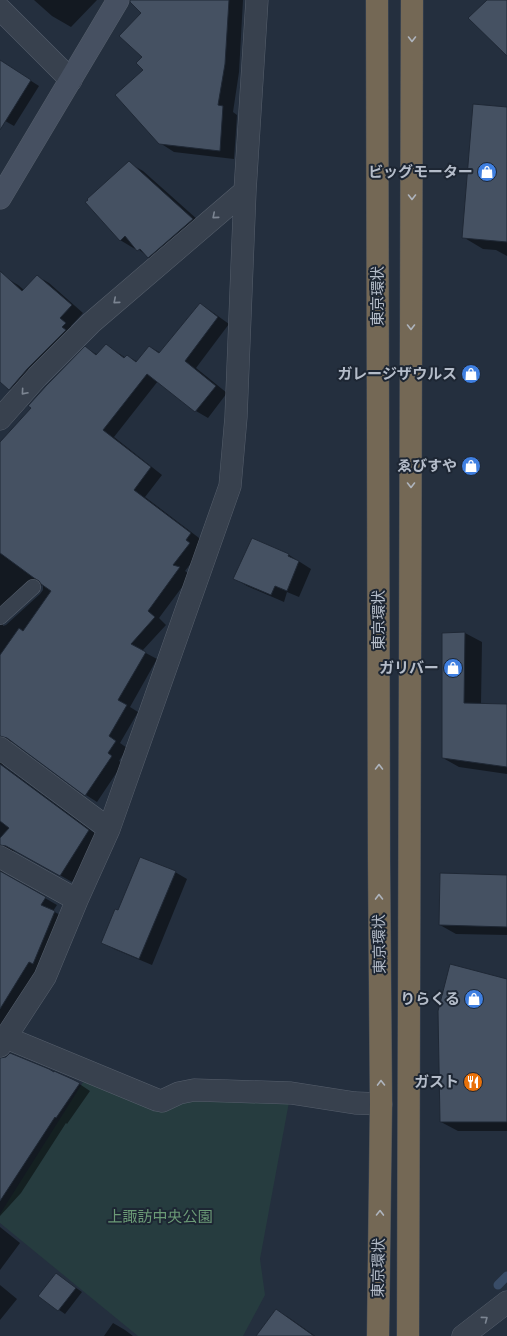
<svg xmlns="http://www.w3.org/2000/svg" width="507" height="1336" font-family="'Alegreya Sans','Noto Sans JP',sans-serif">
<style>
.park{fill:#263c3f}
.shadow{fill:#0007;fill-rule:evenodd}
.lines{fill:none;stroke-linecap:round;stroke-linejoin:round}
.stream{stroke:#394c67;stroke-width:9}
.building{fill:#455162;stroke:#1f2835}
.lane-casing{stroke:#565f6c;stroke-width:16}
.street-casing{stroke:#565f6c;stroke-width:23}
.secondary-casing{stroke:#565f6c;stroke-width:23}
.highway-casing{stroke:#434c59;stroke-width:23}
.lane{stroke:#38414e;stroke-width:15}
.street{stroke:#38414e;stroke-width:22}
.secondary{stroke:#465061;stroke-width:22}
.highway{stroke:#746855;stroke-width:22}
.oneway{stroke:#aeb4bd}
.oneway2{stroke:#7c8592}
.labels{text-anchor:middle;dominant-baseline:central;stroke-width:4;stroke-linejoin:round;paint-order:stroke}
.poi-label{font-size:15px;font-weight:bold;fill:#b4bcc9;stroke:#1d2633;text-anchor:end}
.street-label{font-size:15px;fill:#b4bcc9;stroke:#1d2633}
.park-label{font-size:15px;fill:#6b9a76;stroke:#1d2633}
</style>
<rect width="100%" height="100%" fill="#242f3e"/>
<!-- park -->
<path class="park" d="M85,1079L183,1103L199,1098L289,1102L260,1259L265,1295L243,1336H138L0,1223V1214Z"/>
<!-- shadow -->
<path class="shadow" d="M34,0H97L71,27L52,16Z
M144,0H243L239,72L233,112L237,115L234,159L174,152L160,143L144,70L142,13Z
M0,61L39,86L14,126L0,118Z
M507,108V256L496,250L483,249L463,237Z
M129,163L143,171L207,228L163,265L148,257L136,247L135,249L120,240Z
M37,276L49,283L83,313L71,326L77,330L22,396L10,389L0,380V286L6,278L18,285L24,290Z
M200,304L211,311L229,324L196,368L227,393L208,418L196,411L158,381L114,437L162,475L145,497L203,541L201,550L185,571L191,575L159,618L166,625L142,651L157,659L130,707L138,712L120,743L127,748L119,761L123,763L97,802L86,795L15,742L7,743L0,751V444L86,348L98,355L106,345L126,358L127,356L138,362L150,347L161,353ZM43,585V590L40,594L6,625L3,626V621L39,586Z
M289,555L311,569L299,597L287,592L284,602L247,586L235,579Z
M465,633L482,642L481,704L507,705V774L459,767L443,758V634Z
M0,760L4,766L100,837L72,882L19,852L12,851L6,852L0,860Z
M0,868L5,875L57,905L53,911L67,919L45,969L0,1031Z
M175,872L187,879L152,965L114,949L103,942L118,912Z
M507,876V935L456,934L440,925Z
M507,980V1131H458L441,1122Z
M72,1079L90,1091L67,1124L66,1123L21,1193L0,1216V1084Z
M0,1227L20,1243L0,1270Z
M56,1274L82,1292L65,1314L39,1296Z
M0,1285L17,1299L0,1320Z
M276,1310L288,1317L315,1336H265Z
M113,1323L125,1330L133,1336H104Z"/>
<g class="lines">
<!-- stream -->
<path class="stream" d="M498,1285L507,1276"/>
</g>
<!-- building -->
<path class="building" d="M130,0H229L225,64L218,105L223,106L220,151L159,144L115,95L143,70L136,63L142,57L119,36L141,13L130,2Z
M487,0H507V56L468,18Z
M0,60L31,80L0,130Z
M473,104L507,107V242L462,238Z
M129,161L193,219L148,258L140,249L137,251L125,236L120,241L85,202L88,200L87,199Z
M0,271L22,291L37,275L72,305L60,318L66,323L62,327L66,330L28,368L9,390L0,382Z
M200,303L218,317L185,361L216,386L195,412L147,374L103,430L151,467L134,490L191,533L186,540L190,543L173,565L180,567L148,611L155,617L131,644L146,652L118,700L127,705L109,736L116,741L108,753L112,756L85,796L7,738L0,736V655L19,628L23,631L51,591L41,584L39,581L34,578L0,553V442L31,408L28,406L46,386L85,346L96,355L106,344L124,358L127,355L136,362L149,346L159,353Z
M252,538L289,554L288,556L299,561L287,591L275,586L271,595L233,579Z
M465,632L464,703L507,704V767L442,758V633Z
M0,764L89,830L60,876L6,846L0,845V838L9,828L0,821Z
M140,857L176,871L139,959L101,943L115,909L118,910Z
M0,871L46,897L41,905L55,911L33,964L29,962L0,1009Z
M440,873L507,875V927L439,925Z
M450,964L507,979V1122H440L438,1011Z
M10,1053L49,1069L54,1072V1071L72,1079L80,1083L56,1118L55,1117L0,1201V1058L6,1057Z
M56,1273L76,1288L58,1311L38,1296Z
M276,1309L314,1336H256Z"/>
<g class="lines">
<!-- lane casing -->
<g class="lane-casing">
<path id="lane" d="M0,617L33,587"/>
</g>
<!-- street casing -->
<g class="street-casing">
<path id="street" d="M0,9L71,80
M0,419L37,377L91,323L245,191
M0,748L109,829
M0,857L77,900
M7,1038L157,1100L162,1101L179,1093L194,1090L227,1091L291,1093L355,1103L381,1104
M0,1046L45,977L77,900L109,829L230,486L236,417L245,191L257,0
M463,1336L507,1302"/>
</g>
<!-- secondary casing -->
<g class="secondary-casing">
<path id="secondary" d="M0,198L118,0"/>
</g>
<!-- highway casing -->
<g class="highway-casing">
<path id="highway" d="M377,0L379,860L381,1104L378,1336
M408,1336L412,0"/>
</g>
<!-- lane -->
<use href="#lane" class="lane"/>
<!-- street -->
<use href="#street" class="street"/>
<!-- secondary -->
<use href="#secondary" class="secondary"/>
<!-- highway -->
<use href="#highway" class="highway"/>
</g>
<!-- one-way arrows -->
<defs><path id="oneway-chevron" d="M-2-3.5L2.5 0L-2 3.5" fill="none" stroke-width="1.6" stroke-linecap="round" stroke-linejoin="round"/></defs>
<g class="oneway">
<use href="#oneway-chevron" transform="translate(412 39) rotate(90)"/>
<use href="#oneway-chevron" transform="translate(412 197) rotate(90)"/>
<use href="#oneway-chevron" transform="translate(411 327) rotate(90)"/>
<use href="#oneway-chevron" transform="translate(411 485) rotate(90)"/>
<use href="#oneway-chevron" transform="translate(379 767) rotate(-90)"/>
<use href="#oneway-chevron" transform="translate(379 897) rotate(-91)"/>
<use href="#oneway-chevron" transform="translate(381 1083) rotate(-91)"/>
<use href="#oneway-chevron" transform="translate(380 1213) rotate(-89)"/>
</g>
<g class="oneway2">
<use href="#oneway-chevron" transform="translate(215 216) rotate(139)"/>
<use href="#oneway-chevron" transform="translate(116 301) rotate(139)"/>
<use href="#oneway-chevron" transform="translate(24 392) rotate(131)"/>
<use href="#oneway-chevron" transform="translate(485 1319) rotate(-37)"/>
</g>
<!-- icons -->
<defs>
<g id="shop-disc" transform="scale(1)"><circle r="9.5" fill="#3f7fe0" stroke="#1d2633"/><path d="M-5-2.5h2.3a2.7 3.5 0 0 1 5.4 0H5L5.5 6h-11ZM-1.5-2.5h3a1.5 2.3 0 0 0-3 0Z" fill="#fff"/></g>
<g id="restaurant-disc" transform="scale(1)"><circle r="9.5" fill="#e8710a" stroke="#1d2633"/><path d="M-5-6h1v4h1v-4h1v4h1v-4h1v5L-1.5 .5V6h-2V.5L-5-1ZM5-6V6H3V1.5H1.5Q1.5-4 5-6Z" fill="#fff"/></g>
</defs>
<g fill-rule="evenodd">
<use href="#shop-disc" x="487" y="172"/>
<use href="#shop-disc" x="471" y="374"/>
<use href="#shop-disc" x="471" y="466"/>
<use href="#shop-disc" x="453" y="668"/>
<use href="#shop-disc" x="474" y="999"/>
<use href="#restaurant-disc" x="473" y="1082"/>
</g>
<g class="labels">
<!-- poi labels -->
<g class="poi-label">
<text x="473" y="172">ビッグモーター</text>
<text x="457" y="374">ガレージザウルス</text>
<text x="457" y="466">ゑびすや</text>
<text x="439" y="668">ガリバー</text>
<text x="460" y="999">りらくる</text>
<text x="459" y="1082">ガスト</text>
</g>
<!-- street labels -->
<g class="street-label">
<text transform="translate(378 296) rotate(-90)">東京環状</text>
<text transform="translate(379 620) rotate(-90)">東京環状</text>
<text transform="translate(380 944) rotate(-91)">東京環状</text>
<text transform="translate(379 1268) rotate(-89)">東京環状</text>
</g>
<!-- park labels -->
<g class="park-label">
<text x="160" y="1217">上諏訪中央公園</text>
</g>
</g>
</svg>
